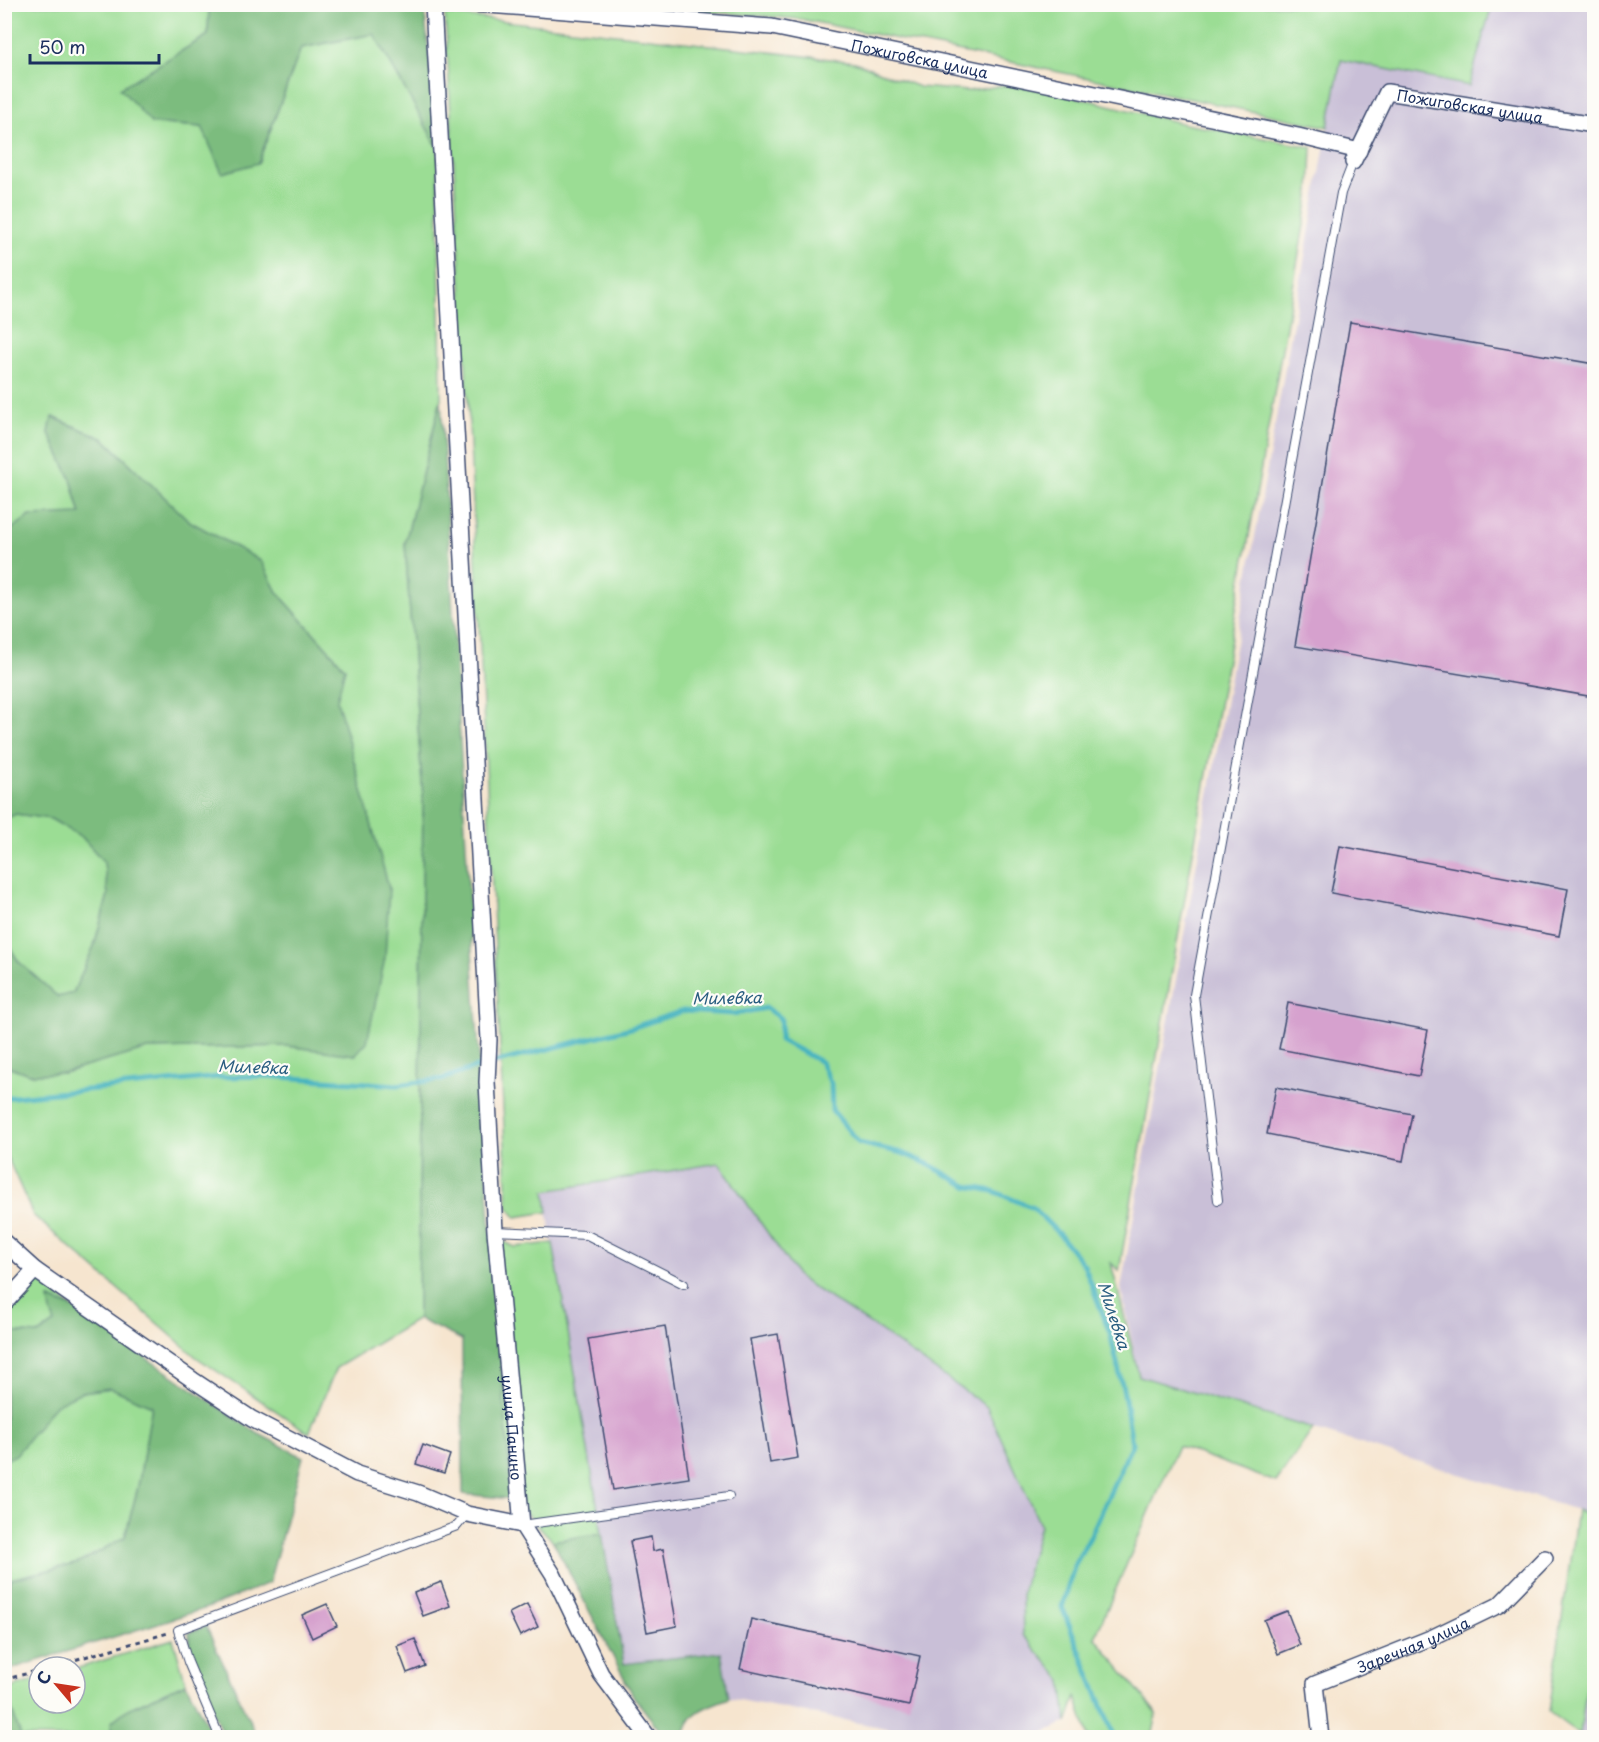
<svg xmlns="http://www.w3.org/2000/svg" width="1599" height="1742" font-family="'Playpen Sans',sans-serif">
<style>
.industrial{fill:#c9bfd7}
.green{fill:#9bdd94;stroke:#5b8679;stroke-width:1.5}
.forest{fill:#7cbc7e;stroke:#4c766e;stroke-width:1.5}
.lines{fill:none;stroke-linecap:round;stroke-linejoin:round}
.stream{stroke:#44b3c0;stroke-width:5}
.building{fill:#d6a1ce}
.service-casing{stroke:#3c4a6f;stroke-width:10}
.minor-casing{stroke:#3c4a6f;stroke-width:18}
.path{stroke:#3c4a6f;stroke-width:3;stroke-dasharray:4.5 4.5;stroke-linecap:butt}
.service{stroke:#fff;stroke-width:8}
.minor{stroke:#fff;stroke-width:15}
.labels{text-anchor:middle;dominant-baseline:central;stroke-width:4.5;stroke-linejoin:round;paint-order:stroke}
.street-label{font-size:15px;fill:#1b2f5e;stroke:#fdfcf7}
.water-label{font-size:16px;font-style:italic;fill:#295d80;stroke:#fdfcf7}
</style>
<rect width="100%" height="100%" fill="#fdfcf7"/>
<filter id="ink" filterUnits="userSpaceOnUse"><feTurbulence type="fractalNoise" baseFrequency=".0167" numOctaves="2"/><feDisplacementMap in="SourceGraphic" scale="12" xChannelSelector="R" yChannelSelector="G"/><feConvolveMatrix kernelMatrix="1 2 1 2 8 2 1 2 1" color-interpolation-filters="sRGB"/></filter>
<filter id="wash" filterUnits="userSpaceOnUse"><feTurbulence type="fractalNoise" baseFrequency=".008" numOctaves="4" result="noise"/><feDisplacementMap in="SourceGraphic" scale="24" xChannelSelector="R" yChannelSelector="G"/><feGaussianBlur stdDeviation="1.35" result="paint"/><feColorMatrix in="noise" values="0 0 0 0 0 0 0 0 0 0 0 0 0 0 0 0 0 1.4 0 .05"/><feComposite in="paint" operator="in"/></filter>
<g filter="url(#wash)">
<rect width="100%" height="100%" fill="#f6e5cf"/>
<!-- industrial -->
<path class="industrial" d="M1492,5H1594V1519L1577,1510L1139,1376L1121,1288L1340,60L1469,86Z
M719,1163L799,1278L879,1330L987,1407L1040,1525L1022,1593L1023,1634L1062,1680L1067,1722L1035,1737H932L729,1698L721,1652L624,1664L544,1192Z
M1594,1629V1737H1579L1580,1735Z"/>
<!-- green -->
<path class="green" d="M5,5H209L208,35L151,123L202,127L258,163L301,48L374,34L438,148L441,399L405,543L423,797L418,1319L336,1368L309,1433L196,1357L33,1215L5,1152L4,1065L29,1074L63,1073L148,1049L287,1046L356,1055L389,888L336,700L345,668L277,592L261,561L189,521L104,439L53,417L49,433L71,479L81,515L30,516L5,534Z
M620,5H1492L1469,86L1341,60L1328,127L800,19Z
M445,14L855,62L919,87L968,91L1011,84L1064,94L1185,124L1312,147L1310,191L1119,1271L1111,1263L1139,1376L1313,1429L1276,1482L1178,1446L1095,1637L1157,1714L1152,1737H1089L1076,1697L1067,1722L1062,1680L1023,1635L1022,1593L1040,1525L987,1407L879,1330L799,1278L719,1163L545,1191L548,1212L516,1217L508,1207L468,404Z
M16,814L51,819L82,837L104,862L108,895L94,946L73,993L58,997L19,962L5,940L4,819Z
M491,1236L515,1247L553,1243L602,1533L553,1541L512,1499Z
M35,1278L73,1308L50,1299L51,1312L55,1323L38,1334L5,1332L4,1308Z
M111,1388L152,1406L138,1487L125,1537L79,1563L11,1579L5,1598V1460C28,1449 35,1422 54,1406C70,1392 92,1390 111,1388Z
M1577,1510L1594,1519V1629L1580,1735L1549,1712Z
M173,1639L186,1683L128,1709L111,1722L114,1738L21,1737L5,1690L39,1679V1703H75V1669Z"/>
<!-- forest -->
<path class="forest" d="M209,5H424L438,148L374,34L301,48L258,163L222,173L202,127L151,123L120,88L208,35Z
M441,399L471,935L491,1236L512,1499L463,1494L462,1340L418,1319L423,797L405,543Z
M52,417L104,439L189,521L261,561L277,592L345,668L337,700L389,888L385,958L367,1042L355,1055L287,1046L148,1049L63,1073L29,1074L5,1065L4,1036L6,1030L5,940L19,962L58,997L73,993L94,946L108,895L104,862L82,837L51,819L16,814L5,819V534L30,516L81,514L71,479L49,433Z
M49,1299L73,1308L257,1433L303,1457L269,1583L210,1607L8,1670L4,1667L5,1598L11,1579L79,1563L125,1537L138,1487L152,1406L111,1388L81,1392L55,1405L16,1455L5,1460V1332L38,1334L55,1323L51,1312Z
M602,1533L624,1664L721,1652L729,1698C707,1707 688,1710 684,1737H665L634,1697L553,1541Z
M206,1626L257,1737H224L190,1659L189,1633Z
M186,1683L213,1737H114L111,1722L128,1709Z
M5,1689V1690L21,1737H5Z"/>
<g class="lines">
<!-- stream -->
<path class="stream" d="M4,1098L219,1077L265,1076L397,1085L443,1079L474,1068L631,1028L683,1011L734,1014L766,1008L781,1019L780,1040L821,1062L831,1084L832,1110L859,1143L902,1153L928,1164L967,1186L993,1191L1033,1208L1059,1234L1084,1265L1110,1333L1124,1393L1132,1444L1091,1535L1075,1564L1062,1607L1115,1738"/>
</g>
<g id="blocks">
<!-- building -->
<path class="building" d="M1350,322L1594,364V697L1295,646Z
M1340,846L1568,889L1559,936L1331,893Z
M1288,1003L1428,1030L1419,1076L1279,1049Z
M1276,1087L1412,1114L1403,1161L1267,1134Z
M665,1326L689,1478L613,1490L588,1339Z
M778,1334L798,1458L770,1463L750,1339Z
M423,1445L450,1455L444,1473L416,1464Z
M651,1537L653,1551L663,1549L677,1626L647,1632L630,1541Z
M441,1582L450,1606L423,1616L414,1593Z
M327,1604L337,1626L312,1638L302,1615Z
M527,1604L538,1627L520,1636L509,1613Z
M1287,1611L1300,1645L1278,1654L1264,1620Z
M751,1619L920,1656L909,1706L740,1669Z
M415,1639L425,1666L407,1673L397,1646Z"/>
</g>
</g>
<g filter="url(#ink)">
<use href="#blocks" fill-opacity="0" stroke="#3c4a6f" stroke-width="1.5"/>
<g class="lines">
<!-- service casing -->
<g class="service-casing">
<path id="service" d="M1218,1200L1194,995L1341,193L1353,162
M495,1231L587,1235L684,1284
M522,1525L729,1496
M220,1738L188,1662L178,1630L457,1526L467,1514"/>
</g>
<!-- minor casing -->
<g class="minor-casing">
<g id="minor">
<path id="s1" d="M433,4L489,1040L487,1082L495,1231L522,1525L553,1574L601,1674L649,1738"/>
<path id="s2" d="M474,4L772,27L1298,136L1359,151"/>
<path id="s3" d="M1353,162L1387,92L1594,125"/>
<path d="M4,1242L35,1270L193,1380L252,1419L357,1474L418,1493L467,1514L522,1525"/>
<path d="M4,1304L35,1270"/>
<path id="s4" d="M1321,1738L1315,1684L1433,1637L1499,1605L1545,1558"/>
</g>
</g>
<!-- path -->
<path class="path" d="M50,1667L168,1633
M4,1680L39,1670"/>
<!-- service -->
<use href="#service" class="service"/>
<!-- minor -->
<use href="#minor" class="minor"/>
</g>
</g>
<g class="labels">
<!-- street labels -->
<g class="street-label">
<text stroke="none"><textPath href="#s2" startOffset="450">Пожиговска улица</textPath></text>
<text stroke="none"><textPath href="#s3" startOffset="162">Пожиговская улица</textPath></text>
<text stroke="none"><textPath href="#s1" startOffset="1426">улица Панино</textPath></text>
<text stroke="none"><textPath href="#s4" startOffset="160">Заречная улица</textPath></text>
</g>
<!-- water labels -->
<g class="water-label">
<text transform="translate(727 997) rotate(-1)">Милевка</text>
<text transform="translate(253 1066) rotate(2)">Милевка</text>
<text transform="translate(1115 1315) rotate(72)">Милевка</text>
</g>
</g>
<!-- margin -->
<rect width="1599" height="1742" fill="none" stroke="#fdfcf7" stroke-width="24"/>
<!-- north arrow -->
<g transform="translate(57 1685) rotate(299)"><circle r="28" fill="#fdfcf7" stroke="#a3aaba" stroke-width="1.5"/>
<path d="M0-4.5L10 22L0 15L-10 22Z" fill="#c8321e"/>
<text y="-9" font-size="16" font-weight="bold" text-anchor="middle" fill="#1b2f5e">С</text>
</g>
<!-- scale -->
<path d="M30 54v9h129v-9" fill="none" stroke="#1b2f5e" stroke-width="3"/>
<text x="39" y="54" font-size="18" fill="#1b2f5e" stroke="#fdfcf7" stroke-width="4.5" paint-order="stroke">50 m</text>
</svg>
